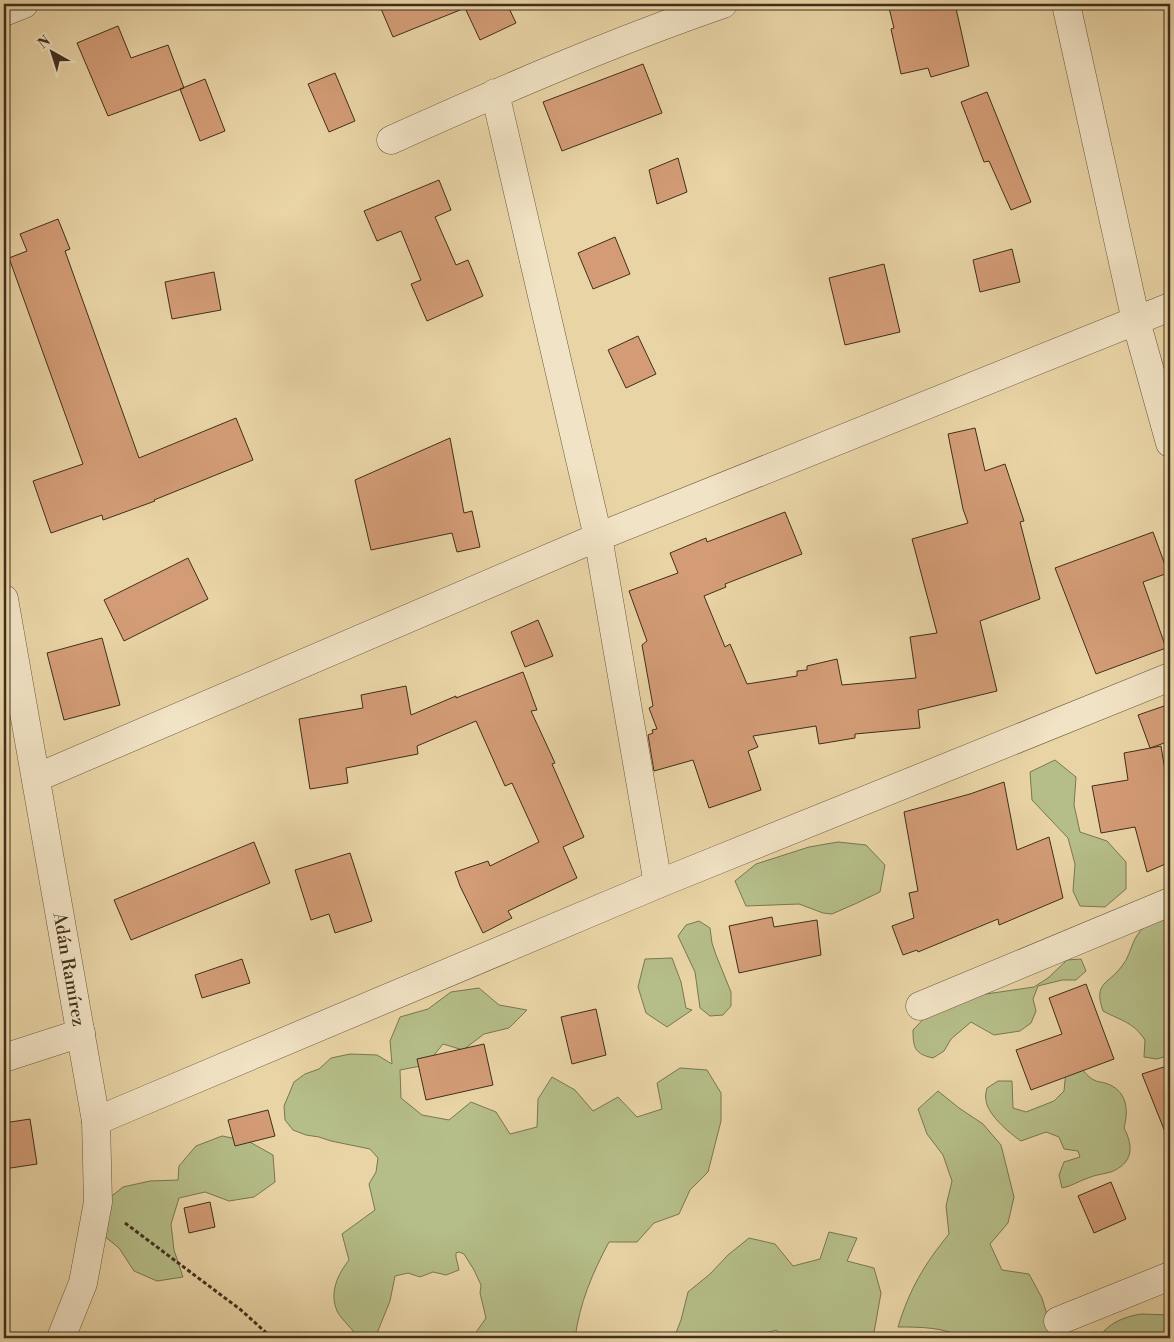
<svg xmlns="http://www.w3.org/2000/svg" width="1174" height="1342" font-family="'Libre Bodoni',serif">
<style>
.green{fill:#b5bd88;stroke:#7a7652}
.building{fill:#d39c76;stroke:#3f2f1c}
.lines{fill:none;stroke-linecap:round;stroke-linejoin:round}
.minor-casing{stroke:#6a583e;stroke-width:29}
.tertiary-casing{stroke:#6a583e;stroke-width:29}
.path{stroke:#3f2f1c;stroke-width:3;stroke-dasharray:4 2.5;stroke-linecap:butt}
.minor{stroke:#f1e3c5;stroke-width:28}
.tertiary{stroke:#f1e3c5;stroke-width:28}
.labels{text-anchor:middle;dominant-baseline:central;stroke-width:4.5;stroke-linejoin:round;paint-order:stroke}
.street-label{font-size:18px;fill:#3f2f1c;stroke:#f1e3c5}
</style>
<rect width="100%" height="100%" fill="#e9d4a6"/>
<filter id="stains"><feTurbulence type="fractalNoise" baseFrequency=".004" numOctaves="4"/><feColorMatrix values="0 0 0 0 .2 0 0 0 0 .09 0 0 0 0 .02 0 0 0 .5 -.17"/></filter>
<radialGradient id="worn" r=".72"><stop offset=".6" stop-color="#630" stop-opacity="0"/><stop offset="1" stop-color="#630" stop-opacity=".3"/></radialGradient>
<!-- green -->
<path class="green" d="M1055,760L1076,777L1074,805L1080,832L1107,841L1126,862V889L1105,907L1080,906L1073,891L1075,864L1068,838L1032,800L1030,772Z
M838,842L866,845L885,865L880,892L857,903L832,914L823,913L799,904L746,906L735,881L756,864L809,847Z
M1170,914V1055L1157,1059L1144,1057L1145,1040C1133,1022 1122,1021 1103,1011C1093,982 1108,985 1122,966C1128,959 1130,950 1134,941C1141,925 1154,920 1170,914Z
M699,921L710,928L712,943L716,955L731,992V1006L723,1015L710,1016L700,1008L695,972L678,936L686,925Z
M672,958L681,982L686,1008L692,1010L667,1027L646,1013L638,987L645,959Z
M1081,959L1086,971L1076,980H1062L1038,986L1033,999L1036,1011L1031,1023L1020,1031L994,1035L971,1022L951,1039L944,1051L933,1058C915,1054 913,1048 913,1030L932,1010L979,995L1034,987L1048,978L1067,960Z
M479,988L499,1005L527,1010L509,1028L484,1034L463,1050L443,1044L426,1065L400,1070L401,1098L422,1115L449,1120L471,1102L496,1112L510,1134L537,1127L538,1099L552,1077L575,1090L593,1111L618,1097L637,1117L662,1109L657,1083L680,1068L707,1070L721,1093V1121L708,1172L690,1190L679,1214L654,1223L637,1242H609C592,1274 580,1302 575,1338H472L486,1318L480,1293L481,1285L474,1270L464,1254L459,1252L456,1253V1257L459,1270L446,1275L433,1272L420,1277L408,1273L395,1276L390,1301L375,1338H359C353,1330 342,1320 337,1311C329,1292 338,1274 349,1260L342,1234L375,1210L369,1184L376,1172L378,1158L370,1149L331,1141L319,1137L306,1135L293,1130L285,1120L284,1106L294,1082L305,1074L319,1069L331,1058L350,1054L377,1055L392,1064L390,1041L400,1017L428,1009L451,992Z
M1074,1060C1080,1066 1087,1077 1094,1080C1097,1082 1102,1082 1105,1083C1127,1090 1129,1109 1124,1128C1134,1147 1133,1163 1111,1172C1103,1174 1095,1175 1088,1178C1079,1181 1072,1186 1062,1188L1059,1175L1064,1162L1080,1157L1078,1151L1064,1149L1059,1137L1046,1132L1021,1141C1009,1133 987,1114 986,1100C985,1096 986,1092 987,1088L998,1081H1012L1013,1108L1026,1112L1054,1101L1064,1091L1066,1070Z
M938,1091L959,1108L983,1124L1001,1145L1014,1197L1008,1223L990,1244L1002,1270L1029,1274L1042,1298L1050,1325L1060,1338H964C943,1327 921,1327 898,1327C910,1288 924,1265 949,1234L946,1206L952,1181L943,1155L927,1134L918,1109Z
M222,1136L248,1141L273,1155L275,1182L254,1197L229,1201L205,1192L179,1198L171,1224L174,1250L183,1277L157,1281L134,1271L119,1248L98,1231L103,1203L123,1187L150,1181L178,1180L179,1166L196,1146Z
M829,1232L857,1238L847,1261L874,1268L881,1293L873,1338H785L776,1330L750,1338H674L681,1320L688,1292L710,1274L728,1255L749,1238L775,1244L793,1266L820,1259Z
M1141,1314L1170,1315V1338H1098C1109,1323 1123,1317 1141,1314Z"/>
<!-- building -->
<path class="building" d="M379,4H507L516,23L480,40L465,8L393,37Z
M888,4H955L969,66L931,77L928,68L901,74L891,29L894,28Z
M118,26L131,58L168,45L184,88L108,116L77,43Z
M643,64L662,113L562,151L543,102Z
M335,73L355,121L329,132L308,84Z
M205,79L225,131L200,141L180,89Z
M987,92L1031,202L1011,210L989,161L984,162L961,102Z
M678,158L687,192L657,204L649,170Z
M439,180L451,210L435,217L456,265L468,260L483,296L427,321L411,284L421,280L401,231L377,241L364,211Z
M58,219L70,249L65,251L139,458L236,418L253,460L154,500L155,501L103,520L102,515L51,533L33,481L83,464L9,258L27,251L20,234Z
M615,237L630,274L593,289L578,253Z
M1012,249L1020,282L980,292L973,260Z
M884,264L900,332L845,345L829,278Z
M214,272L221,310L172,319L165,282Z
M638,336L656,374L626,388L608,350Z
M975,428L985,471L1005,464L1024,521L1020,522L1040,599L980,621L997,691L918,710L920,728L855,734V738L819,744L816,726L753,736L758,747L748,751L761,790L709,808L693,760L654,771L648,735L653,733L652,730L657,729L649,708L653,706L642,645L647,641L629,591L678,573L670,553L706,538L707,542L785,512L802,554L725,584L726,587L704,596L725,647L730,644L747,684L797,676V671L807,670V666L837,659L842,685L916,678L910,637L937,633L912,539L968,523L963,509L948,434Z
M450,438L464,513L472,511L480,547L457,552L452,533L371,550L355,480Z
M1153,532L1168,573L1143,582L1166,648L1096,674L1055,568Z
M188,558L208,599L124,641L104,600Z
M538,620L553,656L525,667L511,632Z
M102,638L120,705L64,720L47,653Z
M523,672L537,710L531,711L555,763L552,764L584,837L563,847L577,878L508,911L512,918L483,933L460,886L455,872L488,861L490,866L539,842L512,783L505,786L476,721L417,746L418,754L346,768L348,783L310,789L299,719L363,708L361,695L406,686L411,715L456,696V698Z
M1170,704V741L1150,748L1138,715Z
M1161,746L1170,802V862L1147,872L1135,827L1101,833L1092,786L1128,780L1124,753Z
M1004,782L1017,850L1049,837L1063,898L999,925L998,919L918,952L917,950L903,955L892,926L914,918L909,893L918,891L904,812L970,794Z
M254,842L270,883L131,940L114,900Z
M350,853L372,921L335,933L329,914L311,920L295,870Z
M772,917L774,927L817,920L821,955L739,973L729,926Z
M242,959L250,983L202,998L195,975Z
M1086,984L1114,1059L1031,1090L1016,1050L1062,1034L1049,998Z
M596,1009L606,1055L572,1064L561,1017Z
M484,1044L493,1085L426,1100L417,1059Z
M1170,1065V1141L1169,1142L1142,1074Z
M268,1110L275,1136L235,1146L228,1120Z
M30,1119L37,1164L4,1169V1123Z
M1111,1182L1126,1219L1094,1233L1078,1196Z
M210,1202L215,1227L189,1233L184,1208Z"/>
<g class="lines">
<!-- minor casing -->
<g class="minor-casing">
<path id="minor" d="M1066,4L1136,321L1170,443
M4,12L24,4
M495,93L598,537L658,884
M391,140C500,91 610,43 723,4
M36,778L598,537L1170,307
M920,1006L1170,902
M4,1058L81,1033
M1058,1321L1170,1276"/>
</g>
<!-- tertiary casing -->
<g class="tertiary-casing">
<g id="tertiary">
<path id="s1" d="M4,599L96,1121L98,1202L83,1283L61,1338"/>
<path d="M96,1121L658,884L1170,677"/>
</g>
</g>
<!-- path -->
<path class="path" d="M125,1223L241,1310L272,1338"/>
<!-- minor -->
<use href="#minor" class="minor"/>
<!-- tertiary -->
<use href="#tertiary" class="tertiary"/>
</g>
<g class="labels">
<!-- street labels -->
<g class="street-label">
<text stroke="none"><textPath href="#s1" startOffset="376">Adán Ramírez</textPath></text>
</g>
</g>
<!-- margin -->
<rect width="1174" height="1342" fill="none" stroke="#e9d4a6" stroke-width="20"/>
<rect x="5" y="5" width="1164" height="1332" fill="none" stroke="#3f2f1c" stroke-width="2.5"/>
<rect x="10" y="10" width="1154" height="1322" fill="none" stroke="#3f2f1c"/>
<!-- north arrow -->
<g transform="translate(52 52) rotate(321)" stroke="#f1e3c5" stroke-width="4" paint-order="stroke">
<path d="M0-4L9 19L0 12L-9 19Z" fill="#3f2f1c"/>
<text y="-8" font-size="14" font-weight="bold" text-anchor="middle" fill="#3f2f1c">N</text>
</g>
<rect width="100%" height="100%" filter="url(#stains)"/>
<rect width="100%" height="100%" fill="url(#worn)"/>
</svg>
